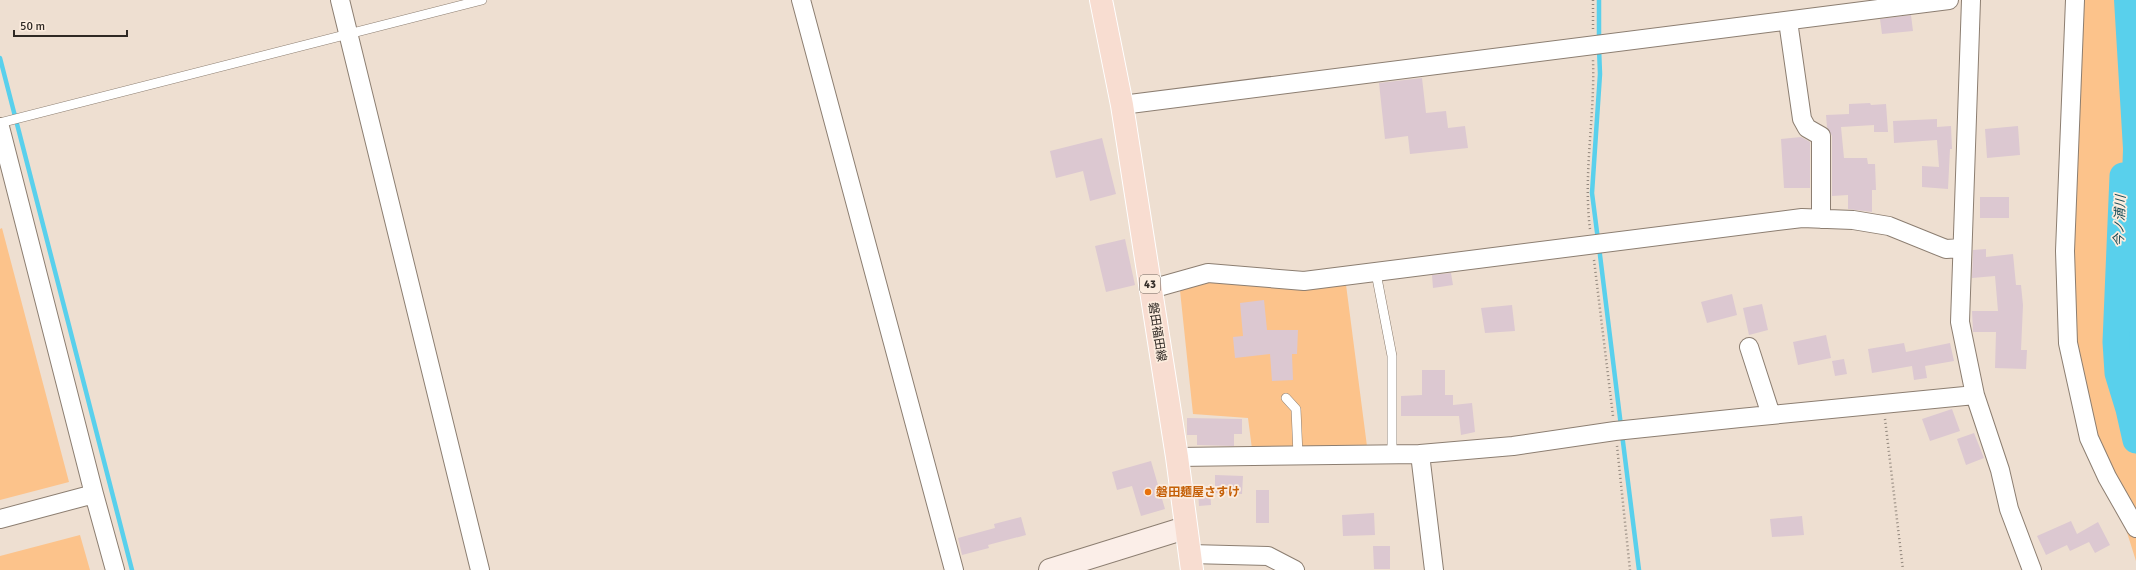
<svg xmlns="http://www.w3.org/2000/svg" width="2136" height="570" font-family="Signika,'Noto Sans JP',sans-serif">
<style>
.green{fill:#fcc38b}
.water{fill:#59d0ec}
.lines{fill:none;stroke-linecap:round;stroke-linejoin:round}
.stream{stroke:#59d0ec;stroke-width:4.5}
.river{stroke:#59d0ec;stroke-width:27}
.building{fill:#dcc8d1}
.lane-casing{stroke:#8c7e71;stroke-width:10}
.street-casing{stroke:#8c7e71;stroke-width:20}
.secondary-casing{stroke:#8c7e71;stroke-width:24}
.primary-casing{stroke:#fff;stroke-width:24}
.path{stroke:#92877d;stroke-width:2.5;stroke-dasharray:1 3;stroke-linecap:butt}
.lane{stroke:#fff;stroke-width:9}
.street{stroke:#fff;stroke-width:18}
.secondary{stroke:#fbeee8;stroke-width:22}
.primary{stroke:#f8ddd1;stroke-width:22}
.food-dot{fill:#e8710a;stroke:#fcecde;stroke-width:1.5}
.labels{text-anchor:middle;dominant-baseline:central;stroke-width:3.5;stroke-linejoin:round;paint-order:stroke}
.shield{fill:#fcecde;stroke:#6c645c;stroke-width:1}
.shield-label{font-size:11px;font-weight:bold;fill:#2f2924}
.street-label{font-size:12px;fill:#2f2924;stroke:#fcecde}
.food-label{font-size:12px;font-weight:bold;fill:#c56008;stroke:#fcecde;text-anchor:start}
.water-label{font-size:13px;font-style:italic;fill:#164a56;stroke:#fcecde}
</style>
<rect width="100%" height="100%" fill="#eedfd1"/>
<!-- green -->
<path class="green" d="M2070,0H2136V561L2113,488L2077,388L2066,264Z
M2,228L69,482L0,500V229Z
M1345,277L1368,454L1252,449L1248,418L1193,414L1179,281Z
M80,535L90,570H0V556Z"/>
<!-- water -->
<path class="water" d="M2114,0H2136V454L2115,379L2123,149Z"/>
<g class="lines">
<!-- stream -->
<path class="stream" d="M1599,0V40
M0,58L132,570
M1598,240L1592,193L1600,74L1599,48
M1599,247L1621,426
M1622,434L1639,570"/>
<!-- river -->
<path class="river" d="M2123,176L2116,342L2118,373L2129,409L2136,440"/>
</g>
<!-- building -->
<path class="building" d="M1911,15L1913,31L1882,34L1880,19Z
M1422,78L1426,113L1446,111L1448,128L1465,126L1468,148L1410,154L1408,136L1385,139L1379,83Z
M1870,103L1871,105L1886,104L1888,132H1874V125L1841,127L1844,158H1867L1868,164H1875L1876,190H1872V212L1848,209V195L1832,196V136L1827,127L1826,115L1849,114V104Z
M1937,119V127L1951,126L1952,149H1950L1948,189L1922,187V166L1939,167L1937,140L1894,143L1893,121Z
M2018,126L2020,155L1987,158L1985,129Z
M1801,137L1810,142V188H1784L1781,139Z
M1102,138L1116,194L1090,201L1083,171L1056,178L1050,151Z
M1980,197H2009V218H1980Z
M1125,239L1135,285L1106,292L1095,246Z
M1986,249V257L2013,254L2016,285H2021L2023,305L2021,350H2027L2026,369L1995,368L1996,332H1973L1972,311H1998L1995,276L1972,278L1973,250Z
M1451,273L1453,285L1433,288L1432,275Z
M1732,294L1737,315L1707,323L1701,302Z
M1264,300L1267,330H1298L1297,354H1292L1293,380L1272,381L1270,354L1235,358L1233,337L1243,336L1240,303Z
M1762,304L1768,330L1749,335L1743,308Z
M1512,305L1515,331L1485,333L1481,308Z
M1826,335L1831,358L1798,365L1793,342Z
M1904,343L1906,352L1950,343L1954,361L1925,366L1927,378L1914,380L1912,366L1872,373L1868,349Z
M1844,359L1847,374L1835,376L1832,361Z
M1422,370H1445V395H1453V405L1472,403L1475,432L1461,435L1459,416H1401V396L1422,395Z
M1952,409L1960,431L1930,441L1922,419Z
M1187,418L1242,419V434H1234V446L1197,445V435H1187Z
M1974,433L1984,458L1966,465L1957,439Z
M1151,461L1165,509L1141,516L1132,486L1117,490L1112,472Z
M1215,475L1243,476L1242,494L1215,493Z
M1198,489H1210L1211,505L1199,506Z
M1256,490H1269V523H1256Z
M1374,513L1375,535L1343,536L1342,515Z
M1802,516L1804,535L1772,537L1770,519Z
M1021,517L1026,535L988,545L989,548L962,555L958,538L995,528L994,524Z
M2071,521L2077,534L2098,522L2110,545L2095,553L2089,542L2070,551L2067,545L2046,555L2037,536Z
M1373,546H1390V569H1374Z"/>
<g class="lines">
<!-- lane casing -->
<g class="lane-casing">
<path id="lane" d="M0,123L482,0
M1376,273L1392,356V453
M1286,398L1296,409L1298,455"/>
</g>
<!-- street casing -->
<g class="street-casing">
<path id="street" d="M340,0L480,570
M801,0L954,570
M1971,0L1960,322L1975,395L2000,470L2009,509L2032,570
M2075,0L2065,251L2068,343L2089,438L2107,477L2136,528
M1788,21L1802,119L1807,128L1821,136V219
M1122,105L1949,0
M0,127L94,494L115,570
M1151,289L1208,273L1304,281L1802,218L1853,220L1889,226L1946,249L1962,248
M1749,347L1771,415
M1420,454L1434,570
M1177,457L1420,454L1513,446L1615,431L1740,418L1975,395
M0,519L94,494
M1190,554L1268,556L1295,570"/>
</g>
<!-- secondary casing -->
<g class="secondary-casing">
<path id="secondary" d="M1050,570L1185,528"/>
</g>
<!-- primary casing -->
<g class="primary-casing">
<path id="primary" d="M1101,0L1122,105L1177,457L1192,570"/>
</g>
<!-- path -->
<path class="path" d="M1593,0V29
M1590,229C1583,173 1595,117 1593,60
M1594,260L1613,416
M1885,419L1903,570
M1617,446L1630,570"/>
<!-- lane -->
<use href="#lane" class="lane"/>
<!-- street -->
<use href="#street" class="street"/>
<!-- secondary -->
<use href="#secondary" class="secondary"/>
<!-- primary -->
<use href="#primary" class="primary"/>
</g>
<!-- markers -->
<circle class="food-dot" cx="1148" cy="492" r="4"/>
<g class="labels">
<!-- shield labels -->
<rect class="shield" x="1140" y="275" width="20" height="18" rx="3"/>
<g class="shield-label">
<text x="1150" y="284">43</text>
</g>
<!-- street labels -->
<g class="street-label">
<text transform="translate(1157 332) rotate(81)">磐田福田線</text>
</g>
<!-- food labels -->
<g class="food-label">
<text x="1156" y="492">磐田麺屋さすけ</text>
</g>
<!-- water labels -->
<g class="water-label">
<text transform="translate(2120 221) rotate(-88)">今ノ浦川</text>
</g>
</g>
<!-- scale -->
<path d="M14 30v6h113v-6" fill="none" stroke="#2f2924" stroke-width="2"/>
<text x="20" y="30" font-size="12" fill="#2f2924" stroke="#fcecde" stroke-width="3" paint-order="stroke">50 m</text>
</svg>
